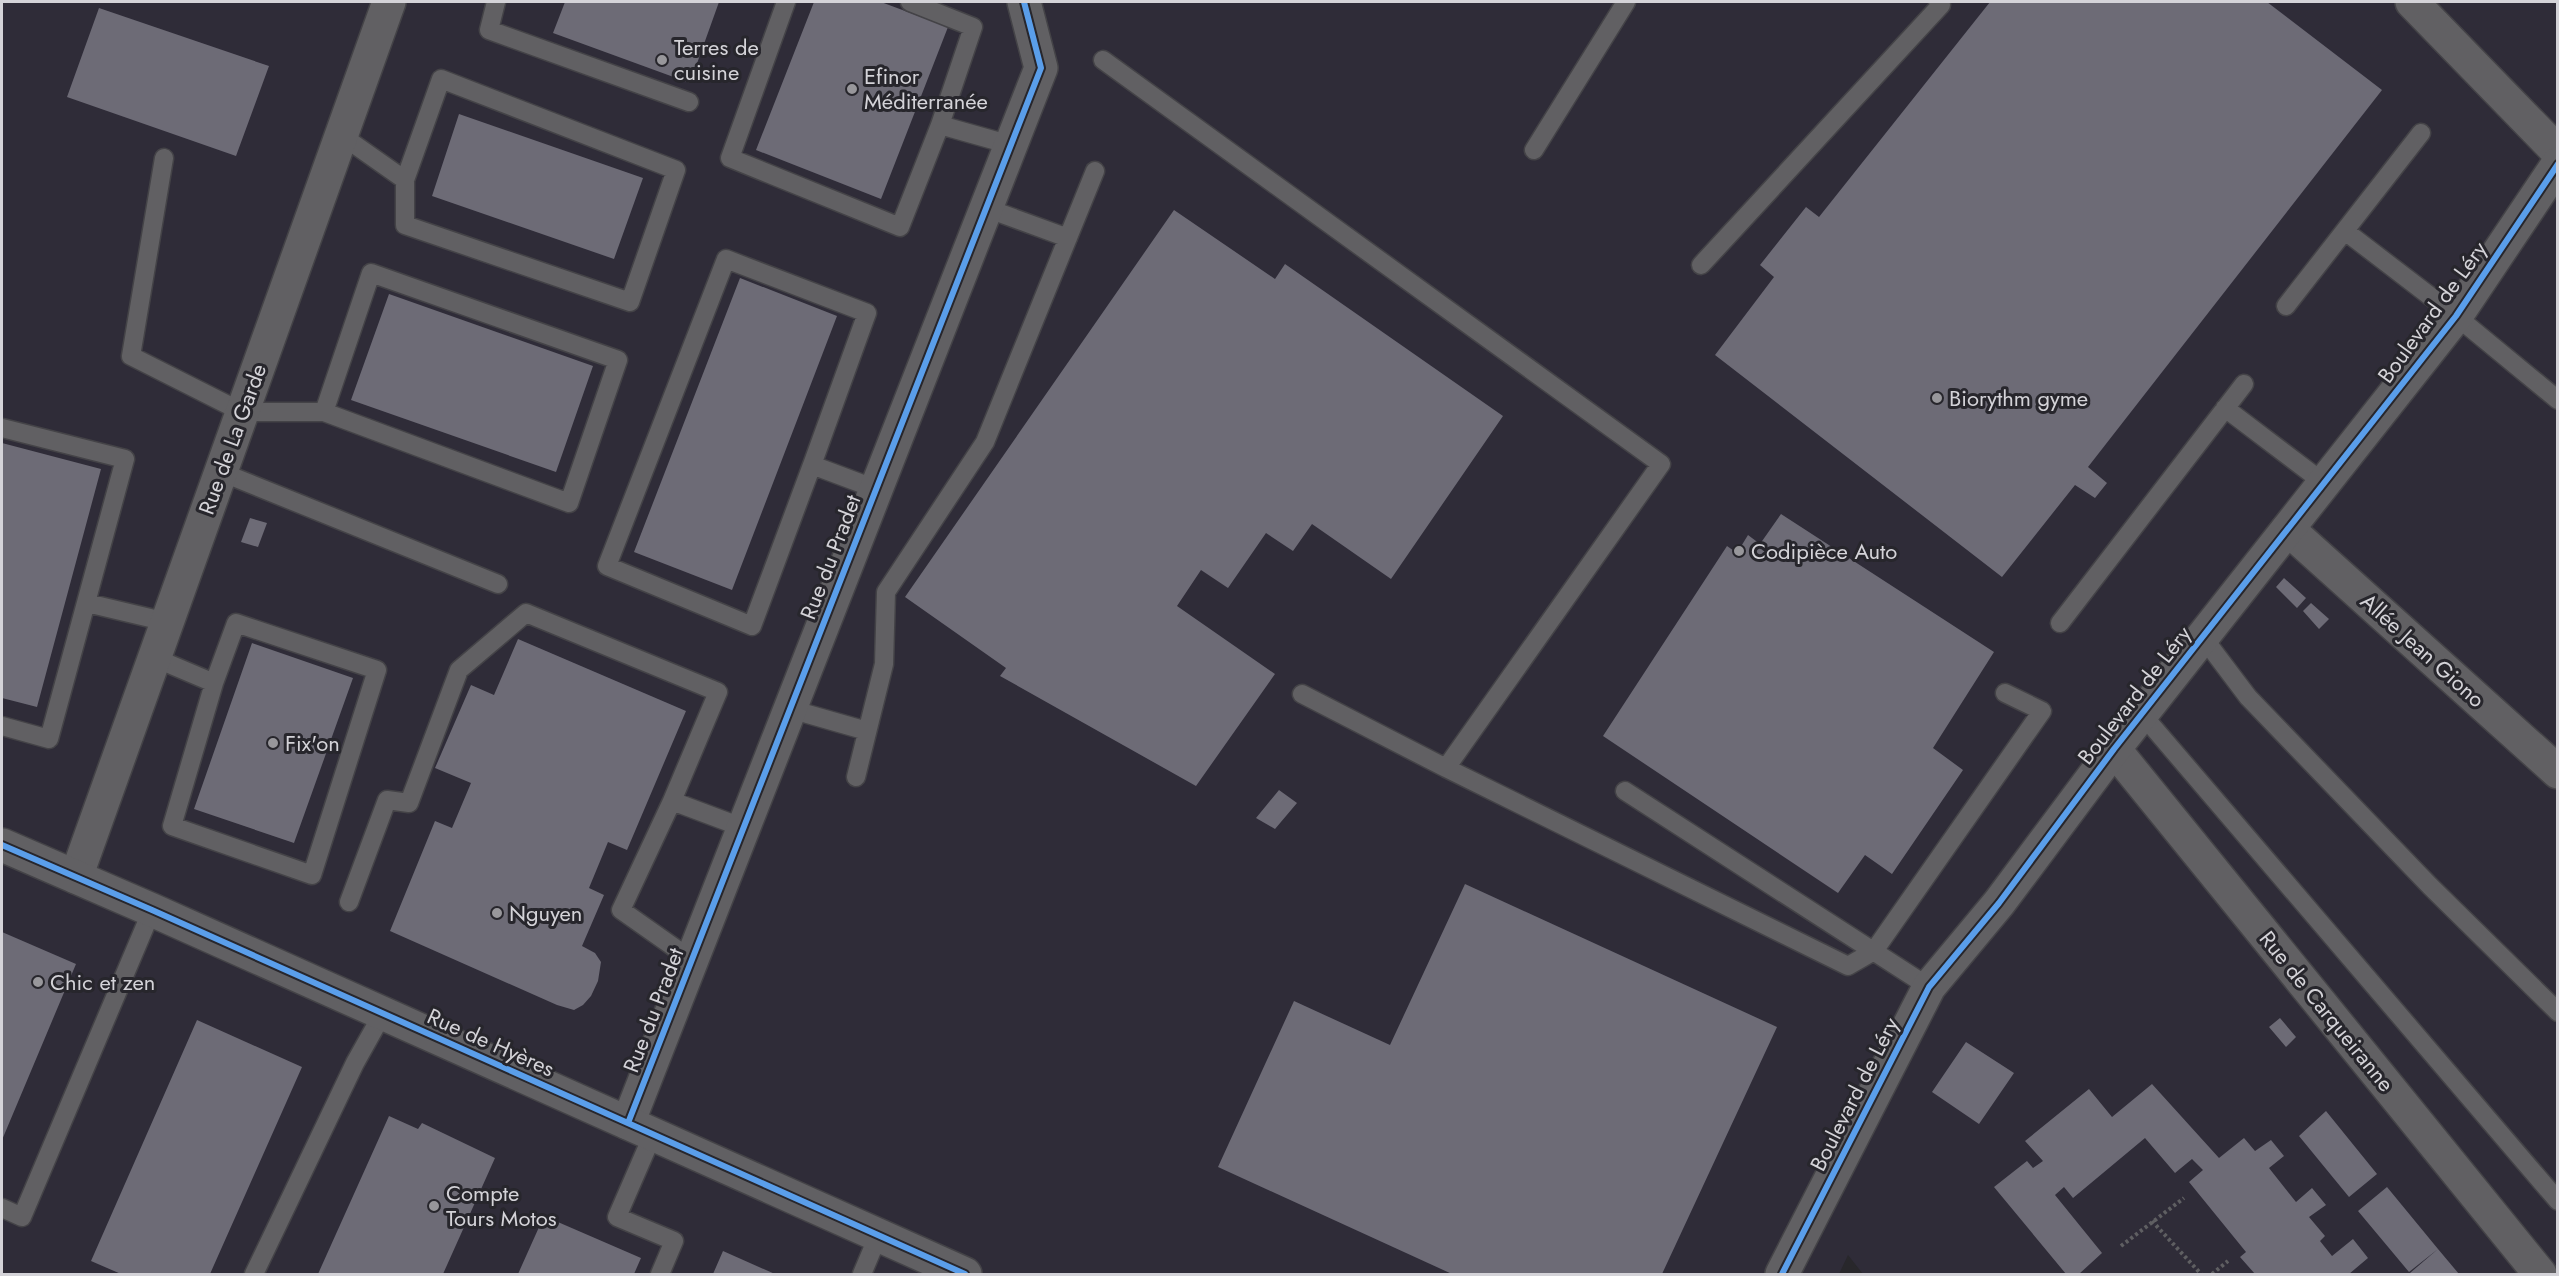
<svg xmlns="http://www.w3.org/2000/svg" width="2559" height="1276" font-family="Jost,sans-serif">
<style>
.built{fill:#2f2c38}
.building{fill:#6d6b76}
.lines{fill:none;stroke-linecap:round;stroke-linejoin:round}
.lane-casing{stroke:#444347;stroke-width:21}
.street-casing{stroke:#444347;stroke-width:36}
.secondary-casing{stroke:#444347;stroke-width:36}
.path{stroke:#5f5f62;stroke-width:4;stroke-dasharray:3 3;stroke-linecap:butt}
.lane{stroke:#616063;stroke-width:18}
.street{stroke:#616063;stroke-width:33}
.secondary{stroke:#616063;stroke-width:33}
.cycleway-casing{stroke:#27262c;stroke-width:10}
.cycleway{stroke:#5a9eea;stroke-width:6}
.poi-dot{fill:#98979b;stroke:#27262c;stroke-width:2}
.labels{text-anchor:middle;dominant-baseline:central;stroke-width:6;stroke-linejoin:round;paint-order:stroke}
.poi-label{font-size:22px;fill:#d4d3d8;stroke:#27262c;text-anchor:start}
.street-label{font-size:22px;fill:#d4d3d8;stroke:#27262c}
</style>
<rect width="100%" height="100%" fill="#28272b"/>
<!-- built -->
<path class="built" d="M2,2H2557V1274H1863L1848,1255L1839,1274H2Z"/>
<!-- building -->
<path class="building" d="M565,2H719L690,83L553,33Z
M814,2H881L948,27L881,199L756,150Z
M1990,2H2267L2382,90L2088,467L2107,483L2095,498L2075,485L2002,577L1715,355L1774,277L1760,265L1806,207L1819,217Z
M99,8L269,66L236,156L67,97Z
M459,114L643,178L614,259L432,196Z
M1174,210L1275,279L1285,264L1503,416L1391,579L1312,524L1293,551L1266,533L1228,588L1201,570L1177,606L1275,674L1196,786L1000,676L1006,668L905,597Z
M740,278L837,316L732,590L634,552Z
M389,294L593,366L556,472L351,400Z
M2,443L101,469L37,707L2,698Z
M1781,514L1994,652L1933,748L1963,770L1892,874L1865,855L1838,893L1603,736L1727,546L1737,553L1748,535L1760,544Z
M250,518L267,523L258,547L241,542Z
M2284,578L2306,598L2297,608L2276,587Z
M2311,603L2329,619L2319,629L2303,611Z
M518,639L686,711L627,850L608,842L589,888L604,895L582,946L595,953L601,962L598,981L591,996L583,1005L574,1010L557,1005L390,931L435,821L452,828L471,783L435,768L471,685L494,695Z
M252,643L353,678L294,843L194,809Z
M1279,790L1297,803L1275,829L1256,818Z
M1465,884L1777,1027L1662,1274H1452L1218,1167L1294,1001L1390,1045Z
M2,932L76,964L2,1140Z
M2280,1018L2296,1037L2286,1047L2269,1027Z
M197,1020L302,1067L210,1274H121L91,1261Z
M1966,1042L2014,1073L1979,1124L1932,1092Z
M2152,1084L2219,1158L2244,1138L2255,1151L2271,1140L2284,1156L2269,1168L2296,1202L2312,1188L2326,1205L2309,1217L2325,1236L2320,1241L2332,1256L2353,1239L2368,1258L2349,1274H2255L2240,1257L2246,1252L2189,1182L2203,1170L2192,1159L2175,1173L2145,1138L2073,1198L2064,1187L2055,1195L2102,1253L2079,1274H2066L1994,1187L2027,1161L2033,1168L2043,1161L2025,1141L2089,1089L2112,1117Z
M2326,1111L2377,1174L2349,1197L2299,1136Z
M389,1116L418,1129L422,1123L495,1158L443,1274H318Z
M2387,1187L2438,1249L2409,1272L2358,1211Z
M544,1216L641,1258L634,1274H518Z
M2438,1249L2459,1274H2411L2410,1273Z
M723,1251L775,1274H713Z"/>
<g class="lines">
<!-- lane casing -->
<g class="lane-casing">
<path id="lane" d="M496,2L489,30L689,102
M786,2L730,158L900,227L940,125L973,27L910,2
M1103,60L1661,464L1446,768L1848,966L1874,951L2042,711L2005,693
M940,125L1011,145
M341,135L405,180V225L630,302L676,170L441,79L405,180
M1534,150L1626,2
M164,158L131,356L242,412H324L371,273L618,360L569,503L324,412
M986,208L1068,238
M2345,231L2456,316L2558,400
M1701,265L1941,5L1938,2
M2286,306L2421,133
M2225,408L2324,483
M2,428L125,459L49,739L2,726
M812,465L752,626L607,566L726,259L867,313L812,465L876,489
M221,472L498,584
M87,603L167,622
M2060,623L2244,384
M2202,636L2248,697L2430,886L2558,1012
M155,658L214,683L236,623L377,670L312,875L172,826L214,683
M1302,694L1446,768
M790,709L867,731
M2141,713L2558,1201
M856,777L884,664L886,592L985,442L1095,171
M1625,791L1929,987
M672,801L621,910L692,960
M349,902L387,800L409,803L459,670L526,613L718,692L672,801L744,828
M653,1134L617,1217L674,1241L660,1274
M2,1208L22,1217L152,910
M254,1274L355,1063L383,1013
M862,1274L878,1236"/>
</g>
<!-- street casing -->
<g class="street-casing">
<path id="street" d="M2412,2L2558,152
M2288,529L2558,772
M2114,749L2540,1274
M76,877L389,2
M628,1123L1041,68L1024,2"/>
</g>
<!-- secondary casing -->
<g class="secondary-casing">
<path id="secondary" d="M2,845L152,910L965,1274
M1782,1274L1929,987L1999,903L2114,749L2456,316L2558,164"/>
</g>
<!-- path -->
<path class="path" d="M2152,1221L2201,1274
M2121,1246L2184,1198
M2212,1274L2228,1261"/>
<!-- lane -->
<use href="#lane" class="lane"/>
<!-- street -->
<use href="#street" class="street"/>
<!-- secondary -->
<use href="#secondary" class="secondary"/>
<!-- cycleway casing -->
<g class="cycleway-casing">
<path id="cycleway" d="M2,845L152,910L965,1274
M628,1123L1041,68L1024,2
M1782,1274L1929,987L1999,903L2114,749L2456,316L2558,164"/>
</g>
<!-- cycleway -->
<use href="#cycleway" class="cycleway"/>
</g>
<!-- markers -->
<g class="poi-dot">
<circle cx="662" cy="60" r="6"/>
<circle cx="852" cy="89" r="6"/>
<circle cx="1937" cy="398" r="6"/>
<circle cx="1739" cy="551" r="6"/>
<circle cx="273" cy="743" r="6"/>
<circle cx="497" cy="913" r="6"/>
<circle cx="38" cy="982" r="6"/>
<circle cx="434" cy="1206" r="6"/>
</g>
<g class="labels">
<!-- poi labels -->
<g class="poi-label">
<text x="674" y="47">Terres de<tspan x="674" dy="25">cuisine</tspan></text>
<text x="864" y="76">Efinor<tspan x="864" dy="25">Méditerranée</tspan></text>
<text x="1949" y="398">Biorythm gyme</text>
<text x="1751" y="551">Codipièce Auto</text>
<text x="285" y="743">Fix'on</text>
<text x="509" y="913">Nguyen</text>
<text x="50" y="982">Chic et zen</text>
<text x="446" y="1193">Compte<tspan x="446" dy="25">Tours Motos</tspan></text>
</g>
<!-- street labels -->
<g class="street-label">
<text transform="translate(2432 312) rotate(-54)">Boulevard de Léry</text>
<text transform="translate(232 439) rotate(-70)">Rue de La Garde</text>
<text transform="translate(830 557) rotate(-69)">Rue du Pradet</text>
<text transform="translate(2423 650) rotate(42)">Allée Jean Giono</text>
<text transform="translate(2134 695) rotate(-52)">Boulevard de Léry</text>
<text transform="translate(653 1010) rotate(-69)">Rue du Pradet</text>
<text transform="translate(2327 1011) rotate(51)">Rue de Carqueiranne</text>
<text transform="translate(491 1042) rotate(24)">Rue de Hyères</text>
<text transform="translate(1854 1094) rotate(-63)">Boulevard de Léry</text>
</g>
</g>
<!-- border -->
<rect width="2559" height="1276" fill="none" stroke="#d4d3d8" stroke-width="6"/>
</svg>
